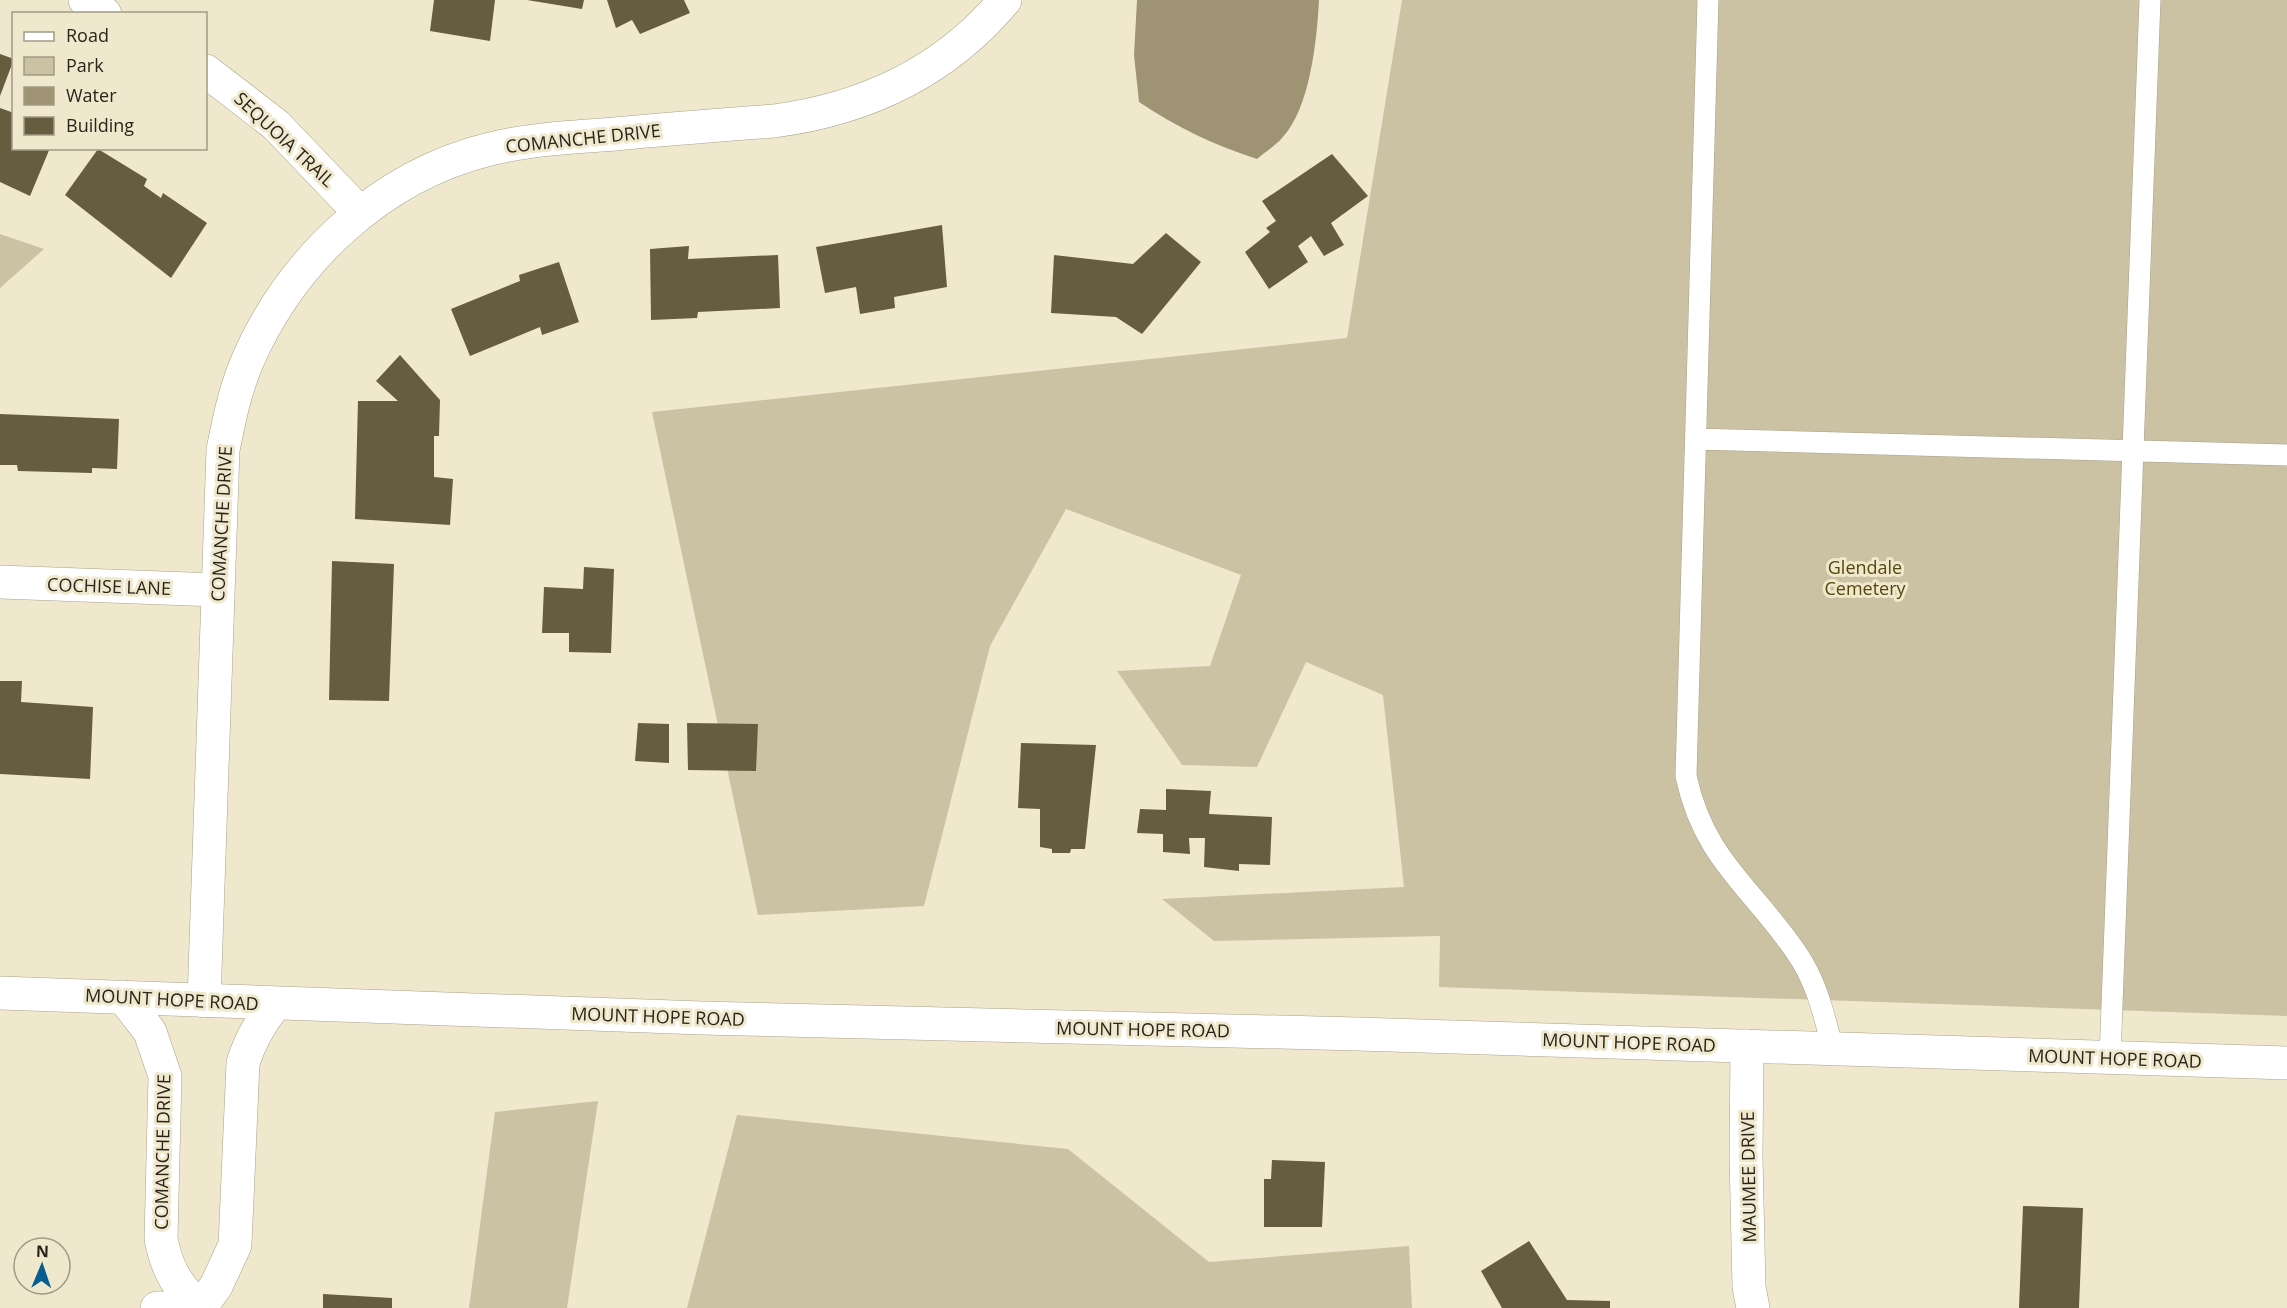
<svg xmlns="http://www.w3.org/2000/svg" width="2287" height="1308" font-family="'Open Sans',sans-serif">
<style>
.green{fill:#cbc1a3}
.water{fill:#9e9474}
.building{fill:#665c3f}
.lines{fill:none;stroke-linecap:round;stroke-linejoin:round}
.lane-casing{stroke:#a9a188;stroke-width:22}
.street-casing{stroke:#a9a188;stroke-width:34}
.secondary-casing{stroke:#a9a188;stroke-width:34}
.lane{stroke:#fff;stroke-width:21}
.street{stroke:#fff;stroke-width:33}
.secondary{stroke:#fff;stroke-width:33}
.labels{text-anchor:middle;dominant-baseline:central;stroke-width:6;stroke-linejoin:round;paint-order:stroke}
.street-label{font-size:18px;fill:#28241b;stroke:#f0e8cd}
.park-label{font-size:18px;fill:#57460c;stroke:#f0e8cd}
</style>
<rect width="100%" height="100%" fill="#f0e8cd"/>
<!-- green -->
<path class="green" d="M1402,0H2287V1016L1439,987L1440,936L1214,941L1162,899L1404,887L1383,695L1306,662L1257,767L1182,765L1117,671L1210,666L1241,575L1066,509L990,646L924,906L758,915L652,412L1347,338Z
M0,234L44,249L0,288Z
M598,1101L567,1308H469L495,1112Z
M737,1115L1068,1149L1209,1262L1409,1246L1412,1308H687Z"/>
<!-- water -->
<path class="water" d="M1137,0H1319C1317,39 1310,109 1282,138C1275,146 1265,152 1257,159C1214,145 1176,127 1139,102L1134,55Z"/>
<!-- building -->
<path class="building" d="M434,0H495L490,41L430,31Z
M527,0H584L582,9Z
M607,0H684L690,13L640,34L632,20L616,28Z
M0,54L14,59L0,96Z
M0,108L14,113V148H50L30,196L0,182Z
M98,149L147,179L144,186L161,198L163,193L207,223L171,278L65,195Z
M1332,154L1368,196L1331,223L1344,245L1324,256L1311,236L1298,246L1308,262L1269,289L1245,252L1270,232L1266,228L1276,221L1262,201Z
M942,225L947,287L894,297L895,308L860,314L856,287L825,293L816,247Z
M1166,233L1201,262L1142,334L1116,317L1051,313L1054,255L1133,264Z
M689,246L688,259L778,255L780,308L698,312L697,318L651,320L650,249Z
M559,262L579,322L542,335L540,327L470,356L451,309L520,281L519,275Z
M400,355L440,400L439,436H434V477L453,479L450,525L355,519L358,401H398L376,381Z
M0,414L119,419L117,469L92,468V473L18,471L17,465H0Z
M332,561L394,564L389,701L329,700Z
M584,567L614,569L611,653L569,652V633H542L544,587L583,589Z
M0,681H22L21,702L93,707L90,779L0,774Z
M638,723L669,724V763L635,761Z
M687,723L758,724L756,771L688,770Z
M1021,743L1096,745L1085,849H1071L1070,853H1052V849L1040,847V809L1018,808Z
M1166,789L1211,791L1209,814L1272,817L1270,865L1239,864V871L1204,867L1205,838H1189L1190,854L1163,852V834L1137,833L1140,809L1166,810Z
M1272,1160L1325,1162L1322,1227H1264V1179H1271Z
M2023,1206L2083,1208L2079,1308H2019Z
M1529,1241L1567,1300L1610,1301V1308H1502L1481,1271Z
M323,1294L392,1298V1308H323Z"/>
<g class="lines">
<!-- lane casing -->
<g class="lane-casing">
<path id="lane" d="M1708,0L1686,776C1704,860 1751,886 1796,952C1817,982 1824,1015 1833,1050
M1696,439L2287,455
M2110,1058L2150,0"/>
</g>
<!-- street casing -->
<g class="street-casing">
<path id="street" d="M85,0L105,14
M206,71L276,125L360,213
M0,582L217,590
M123,997L150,1032L165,1076L161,1239C167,1269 177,1287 200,1307
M204,1001L223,450C229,420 235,390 247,362C291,260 380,176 490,149C531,139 573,137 615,134C668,129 721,125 774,121C865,109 945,72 1005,0
M1747,1046L1746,1157L1749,1287L1753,1308
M157,1308L200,1307
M200,1308L216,1286L235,1245L243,1063C250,1040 260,1023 275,1004"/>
</g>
<!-- secondary casing -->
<g class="secondary-casing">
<path id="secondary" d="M0,993L702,1018L1358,1034L2287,1063"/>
</g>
<!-- lane -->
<use href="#lane" class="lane"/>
<!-- street -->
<use href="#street" class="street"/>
<!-- secondary -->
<use href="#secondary" class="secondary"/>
</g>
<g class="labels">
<!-- street labels -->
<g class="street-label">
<text transform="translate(583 138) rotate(-6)">COMANCHE DRIVE</text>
<text transform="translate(285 139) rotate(43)">SEQUOIA TRAIL</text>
<text transform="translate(221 524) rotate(-87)">COMANCHE DRIVE</text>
<text transform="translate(109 586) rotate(2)">COCHISE LANE</text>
<text transform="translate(172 999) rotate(3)">MOUNT HOPE ROAD</text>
<text transform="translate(658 1016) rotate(2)">MOUNT HOPE ROAD</text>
<text transform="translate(1143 1029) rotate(1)">MOUNT HOPE ROAD</text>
<text transform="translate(1629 1042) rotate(2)">MOUNT HOPE ROAD</text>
<text transform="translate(2115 1058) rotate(2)">MOUNT HOPE ROAD</text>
<text transform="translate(162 1152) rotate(-89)">COMANCHE DRIVE</text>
<text transform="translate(1748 1177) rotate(-91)">MAUMEE DRIVE</text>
</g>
<!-- park labels -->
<g class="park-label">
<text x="1865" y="567">Glendale<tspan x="1865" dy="21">Cemetery</tspan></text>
</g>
</g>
<!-- legend -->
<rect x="12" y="12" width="195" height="138" fill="#f0e8cd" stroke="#a09a86" stroke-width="1.5"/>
<rect x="24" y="32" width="30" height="9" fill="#ffffff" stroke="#a09a86" stroke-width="1.5"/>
<text x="66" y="42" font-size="18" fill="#28241b">Road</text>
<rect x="24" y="57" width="30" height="18" fill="#cbc1a3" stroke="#a09a86" stroke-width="1.5"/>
<text x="66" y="72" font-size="18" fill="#28241b">Park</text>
<rect x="24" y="87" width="30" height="18" fill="#9e9474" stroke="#a09a86" stroke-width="1.5"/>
<text x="66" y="102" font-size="18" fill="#28241b">Water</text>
<rect x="24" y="117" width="30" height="18" fill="#665c3f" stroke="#a09a86" stroke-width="1.5"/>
<text x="66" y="132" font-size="18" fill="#28241b">Building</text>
<!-- north arrow -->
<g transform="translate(42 1266) rotate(2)"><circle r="28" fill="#f0e8cd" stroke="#a09a86" stroke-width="1.5"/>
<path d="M0-4.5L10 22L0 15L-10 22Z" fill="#055e8f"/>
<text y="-9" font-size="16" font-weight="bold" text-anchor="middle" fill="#28241b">N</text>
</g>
</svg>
